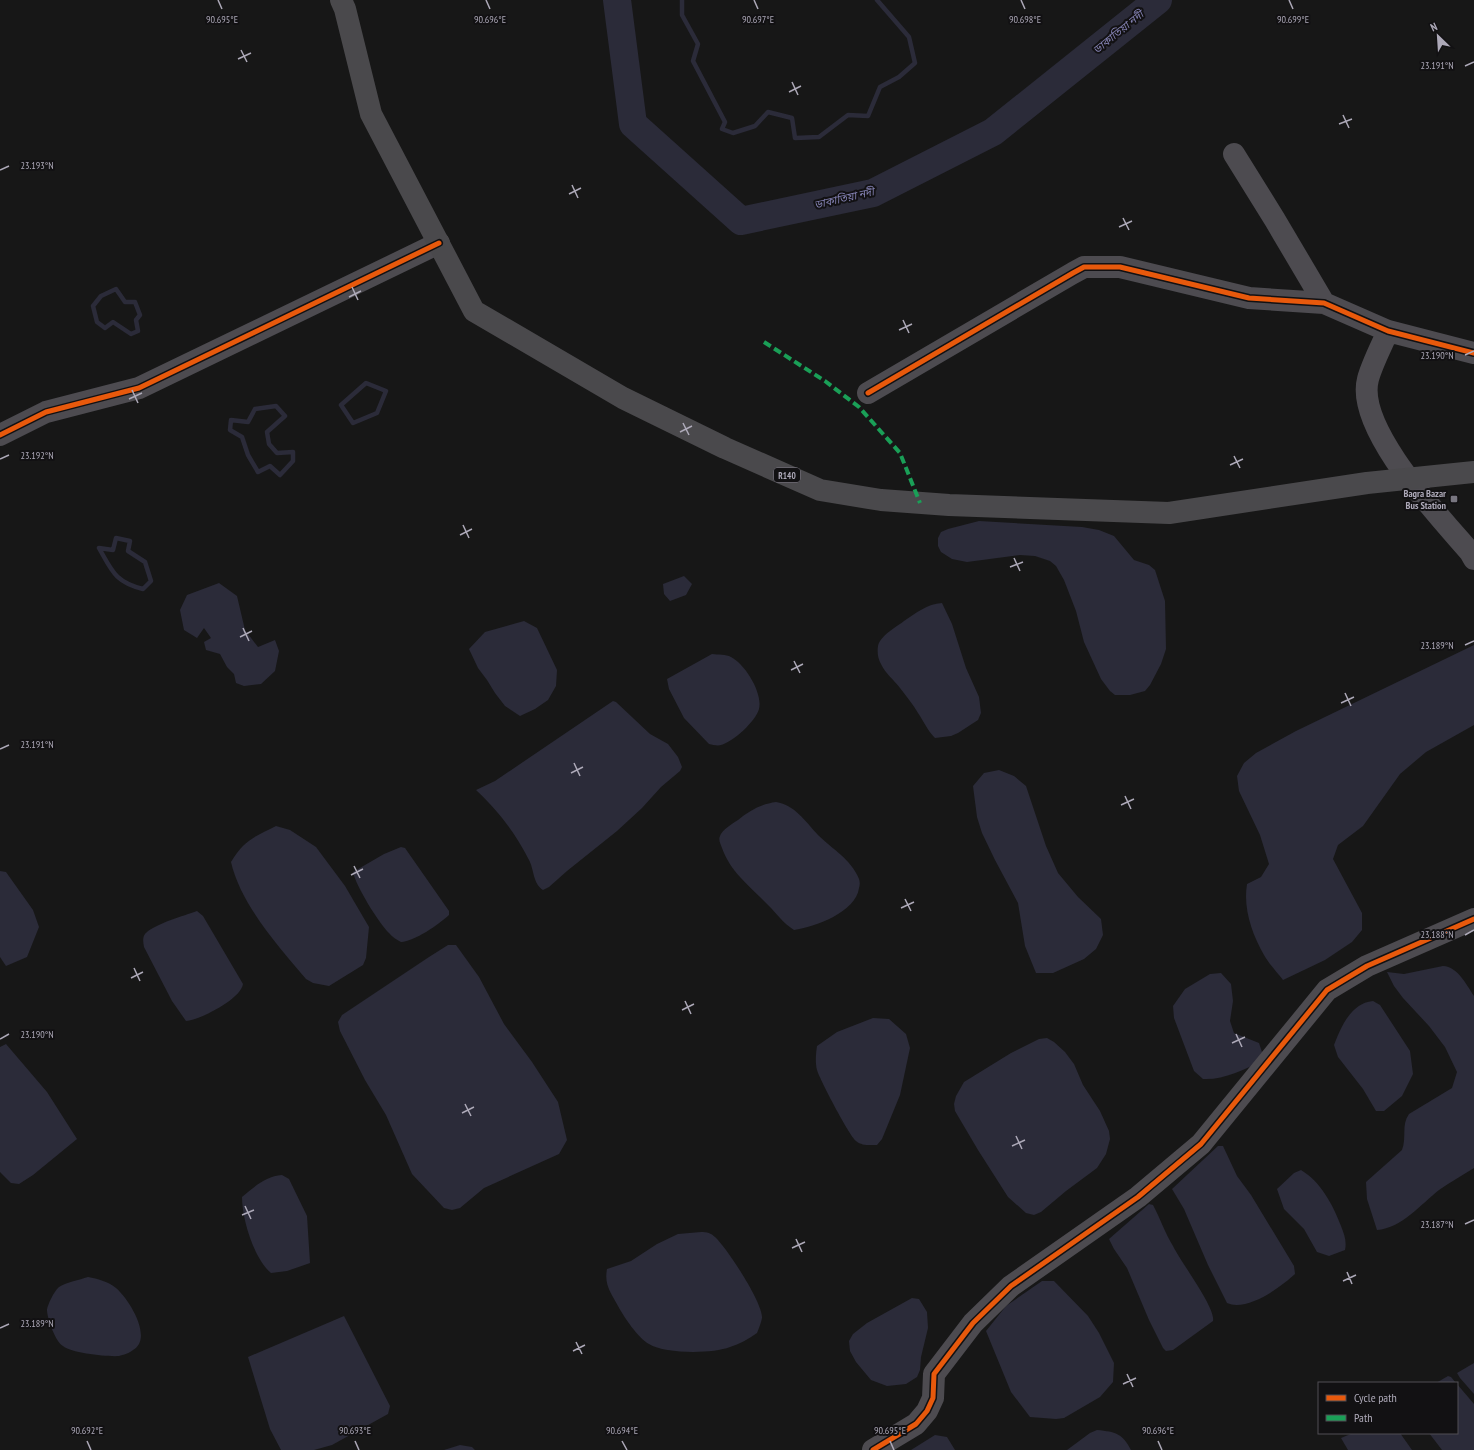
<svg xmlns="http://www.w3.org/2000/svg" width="1474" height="1450" font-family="'PT Sans Narrow','Noto Sans Bengali',sans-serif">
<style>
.water{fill:#2b2b39}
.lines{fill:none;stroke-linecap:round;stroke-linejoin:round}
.stream{stroke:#2b2b39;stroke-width:4.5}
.river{stroke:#2b2b39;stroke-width:28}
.minor{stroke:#4d4b50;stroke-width:22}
.major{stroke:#4a494c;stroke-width:22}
.quiet{stroke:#1a9f57;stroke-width:4;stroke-dasharray:8 4;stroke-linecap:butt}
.cycleway-casing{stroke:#121113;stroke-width:8}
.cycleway{stroke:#e8590c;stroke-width:5}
.ticks{fill:none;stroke:#ada9b8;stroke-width:1.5}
.poi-dot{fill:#787680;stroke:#121113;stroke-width:1.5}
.labels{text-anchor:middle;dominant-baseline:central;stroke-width:4;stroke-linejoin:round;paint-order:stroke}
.shield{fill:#121113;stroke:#7e7b86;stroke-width:1}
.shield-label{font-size:9px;font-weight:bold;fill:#ada9b8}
.poi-label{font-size:10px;font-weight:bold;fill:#ada9b8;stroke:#121113;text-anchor:end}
.water-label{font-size:11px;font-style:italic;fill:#8381b2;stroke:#121113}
.ticks-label{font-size:10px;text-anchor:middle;fill:#ada9b8;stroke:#121113;stroke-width:4;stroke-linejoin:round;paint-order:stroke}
</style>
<rect width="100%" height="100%" fill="#171717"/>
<!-- water -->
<path class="water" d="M979,521L1082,527L1099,530L1114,536L1134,560L1149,565L1155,570L1165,601L1166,649L1161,664L1150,685L1145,691L1130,695H1115L1110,691L1101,679L1084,642L1076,611L1064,580L1056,566L1050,561L1035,556L1020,555L967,562L952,559L941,552L938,546V538L941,532L948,529Z
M684,576L692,584L686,595L670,601L664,594L663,584Z
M219,583L237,596L245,630L258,647L275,640L279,651L275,671L261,684L244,686L236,683L234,674L227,667L220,654L206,650L204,642L211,638L204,628L197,638L184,630L180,610L187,595Z
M942,603L952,624L966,668L979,697L981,713L978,720L958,733L951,736L935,738C928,731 924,722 918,713C913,704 906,696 900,688C894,680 885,673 881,664C878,659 877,652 878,646C880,636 896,627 904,621C916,613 927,604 942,603Z
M524,621L537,628L557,670L556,686L548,700L535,709L520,716L505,706L495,693L487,680L478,668L469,649L485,632Z
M1474,645V725L1426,752L1400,774L1363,826L1338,845L1333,859L1362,913V930L1352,942L1325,960L1283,980C1277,972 1269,964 1264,955C1252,934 1243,909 1247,884L1261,877L1269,864L1260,835L1239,791L1237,776L1244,763L1256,753L1296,731Z
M712,654C718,655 726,654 731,657C745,664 763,693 759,709C756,721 733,742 721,745C718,746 713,745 709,744L684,718L669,689L667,679Z
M613,701L616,702L650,734L668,744L678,757L682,767L680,771L661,787L642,808L617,831L567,871L549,887L543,890C533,884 534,869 529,860C514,831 499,812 476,790L495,781Z
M999,770L1014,776L1026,786L1046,846L1058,873L1078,897L1101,919L1103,935L1096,949L1084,959L1053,973H1036L1025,946L1018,903L995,860L982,833L977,817L973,786L984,773Z
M776,802C795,805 805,821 818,835C832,849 851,859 859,879C860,882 860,885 859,888C856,912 815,927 794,930C783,923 777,914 768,905C750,886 731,873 722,848C721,845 718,840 720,836C722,830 732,824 738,820C749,811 761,804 776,802Z
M276,826L290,830L316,847L345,886L369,927L366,958L363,965L329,986L313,983L306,979C278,946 241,905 231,862C244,840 254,837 276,826Z
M401,847L405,848L449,911V915C438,925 415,941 401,942C397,940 392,937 389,933C378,922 356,886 353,872L384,854Z
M0,871L6,872L33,910L39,927L27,957L6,966L0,957Z
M197,911L203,916L243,984C241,999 200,1020 186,1021L172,1001L144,947C143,941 142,936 147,932C158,923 183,916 197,911Z
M448,945H456L479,977L504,1024L532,1062L558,1102L567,1140L559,1154L484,1188L460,1208L452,1210L444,1208L412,1174L386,1115L365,1080L340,1031L338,1022L342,1015L429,957Z
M1443,966C1458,967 1466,984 1474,996V1168C1463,1175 1450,1182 1439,1190C1421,1204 1402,1228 1377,1230L1367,1199L1366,1182L1402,1150C1407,1137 1401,1125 1409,1114L1452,1088L1457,1072L1445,1047L1429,1026L1403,998L1394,986L1387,972L1404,974Z
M1221,973L1231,984L1233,1001L1230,1021L1234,1033L1259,1043L1264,1058L1262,1061C1243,1070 1224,1080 1203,1079L1194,1071L1174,1018L1173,1006L1185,989L1210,974Z
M1373,1001L1380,1005L1410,1051L1413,1074L1402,1096L1384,1111H1376L1363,1089L1338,1057L1334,1045C1341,1027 1351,1003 1373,1001Z
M873,1018L889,1019L906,1034L910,1048L900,1095L882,1139L877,1145C869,1145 862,1146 856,1141C849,1135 820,1080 817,1070C815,1062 816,1053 817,1046L837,1032Z
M1047,1038L1054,1042L1065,1052L1074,1064L1083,1085L1100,1111L1109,1131L1110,1139L1106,1154L1097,1168L1066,1191L1041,1212L1034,1215L1026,1213L1008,1197L978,1150L955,1111L954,1104L956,1096L964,1082L1011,1053L1039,1039Z
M6,1044L47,1092L77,1139L33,1175L19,1184L11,1183L0,1172V1047Z
M1218,1146H1223L1237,1176L1251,1195L1294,1266L1295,1274C1281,1287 1247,1312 1227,1303L1208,1265L1184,1209L1172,1189Z
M1301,1170C1321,1182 1333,1205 1341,1226C1344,1234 1347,1241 1345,1250L1329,1256L1317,1252L1304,1229L1284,1209L1277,1189L1294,1173Z
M282,1175L289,1179L307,1216L310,1263L287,1271L271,1273C254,1259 242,1219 242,1197C254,1187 266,1176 282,1175Z
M1149,1204L1153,1205C1160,1218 1165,1233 1173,1246C1180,1261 1216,1308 1213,1321L1173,1350L1166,1351L1163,1348L1149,1320L1127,1268L1114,1249L1109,1239Z
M701,1232C707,1232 711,1233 715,1237C727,1248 763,1303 762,1318C761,1323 759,1328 757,1333C749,1339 739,1344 730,1347C712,1354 665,1354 649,1344C638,1338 624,1317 618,1306C611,1293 604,1285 607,1269L631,1261L657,1244L678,1234Z
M88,1277C98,1279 107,1281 116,1288C128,1298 154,1338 133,1350C130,1353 123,1355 119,1356C108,1357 71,1353 63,1346C55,1341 48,1320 47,1311C47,1305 55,1290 59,1287C67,1282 79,1280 88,1277Z
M1042,1281H1054L1088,1316L1099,1333L1114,1363L1113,1382L1100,1397L1064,1418L1056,1419L1030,1417L1011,1392L986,1331L1006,1306Z
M912,1298L919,1299L927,1312L928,1328L921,1357L920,1370L917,1377L906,1384L887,1386L871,1380L856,1362L850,1351L849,1341L853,1334L867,1323Z
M344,1316L390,1406L388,1414L332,1445L314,1450H281L270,1429L248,1357Z
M1474,1363V1394L1460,1378L1457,1373Z
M1448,1376L1451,1377L1456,1383H1436Z
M1457,1384L1474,1404V1450H1442L1429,1433H1457Z
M1097,1430C1116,1432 1122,1433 1131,1450H1067L1090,1433Z
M1353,1433H1400L1412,1450H1348L1341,1438Z
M935,1435L947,1437L955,1450H911Z
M460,1445L472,1447L475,1450H444Z"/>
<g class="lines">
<!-- stream -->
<path class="stream" d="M682,0V15L698,44L693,61L725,122L722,129L733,133L755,126L768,112L792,118L795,138L819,137L848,115L868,116L880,87L899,77L915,63L909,37L877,0
M116,289L125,302H135L140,315L136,320L138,331L131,334L113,322L105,328L97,322L93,306L101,296Z
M366,383L386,391L377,413L353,423L341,405Z
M276,406L285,416L267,432L269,444L277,453L293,452V461L280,475L270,466L258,472L248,455L242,437L230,430L231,420L248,422L255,409Z
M116,538L130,541L128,551L145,562L151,581L143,589C115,582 112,571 99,548L113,550Z"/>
<!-- river -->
<path class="river" d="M617,0L633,124L741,221L873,193L993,132L1158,0"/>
<!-- minor -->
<path class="minor" d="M1234,154L1275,220L1324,303
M1388,331C1382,345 1372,364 1368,379C1355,428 1439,516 1470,552L1474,559
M868,393L1073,273L1084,267H1120L1249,298L1324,303L1388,331L1474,353
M0,435L46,412L139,388L439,243
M873,1450L916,1424L927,1411L933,1398L934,1374L973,1323L1011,1286L1138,1197L1201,1144L1327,990L1367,966L1474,919"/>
<!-- major -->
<path class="major" d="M341,0L345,9L371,114L474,311L623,398L725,448L820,490L881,500L949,505L1169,513L1367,483L1474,472"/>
<!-- quiet -->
<path class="quiet" d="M764,342L825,381L859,407L900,453L920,503"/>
<!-- cycleway casing -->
<g class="cycleway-casing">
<path id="cycleway" d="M868,393L1073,273L1084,267H1120L1249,298L1324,303L1388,331L1474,353
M0,435L46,412L139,388L439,243
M873,1450L916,1424L927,1411L933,1398L934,1374L973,1323L1011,1286L1138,1197L1201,1144L1327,990L1367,966L1474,919"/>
</g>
<!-- cycleway -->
<use href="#cycleway" class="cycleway"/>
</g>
<!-- ticks -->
<path class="ticks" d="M218,0L222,9M486,0L490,9M754,0L758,9M1021,0L1025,9M1289,0L1293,9M241,50L247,62M238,59L251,53M1465,66L1474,62M792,82L798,95M789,92L801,86M1343,115L1349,128M1339,124L1352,119M0,170L9,166M572,185L578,198M569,194L581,188M1123,218L1129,230M1119,227L1132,221M352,287L358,300M349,297L361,291M903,320L909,333M899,330L912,324M1465,355L1474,351M132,390L138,403M129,399L142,393M683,423L689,435M680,432L692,426M1234,456L1240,468M0,459L9,455M1230,465L1243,459M463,525L469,538M460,535L472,529M1014,558L1020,571M1010,567L1023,562M243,628L249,641M240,637L252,631M1465,645L1474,641M794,661L800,673M791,670L803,664M1345,693L1351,706M1341,703L1354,697M0,749L9,745M574,763L580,776M571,773L583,767M1125,796L1131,809M1121,805L1134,799M354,866L360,878M351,875L363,869M905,899L911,911M901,908L914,902M1465,935L1474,930M134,968L140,981M131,978L143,972M685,1001L691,1014M682,1010L694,1004M1236,1034L1242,1047M0,1039L9,1034M1232,1043L1245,1037M465,1104L471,1116M462,1113L474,1107M1016,1136L1022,1149M1012,1146L1025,1140M245,1206L251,1219M242,1215L254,1210M1465,1224L1474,1220M796,1239L802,1252M792,1248L805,1242M1347,1272L1352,1284M1343,1281L1356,1275M0,1328L9,1324M576,1342L582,1354M573,1351L585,1345M1127,1374L1133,1387M1123,1384L1136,1378M87,1441L91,1450M355,1441L359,1450M622,1441L627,1450M890,1441L894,1450M1158,1441L1162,1450"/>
<!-- markers -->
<rect class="poi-dot" x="1450" y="495" width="8" height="8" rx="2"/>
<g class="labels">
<!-- shield labels -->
<rect class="shield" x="774" y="468" width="26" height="14" rx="3"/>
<g class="shield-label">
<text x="787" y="475">R140</text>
</g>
<!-- poi labels -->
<g class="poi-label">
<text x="1446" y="493">Bagra Bazar<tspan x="1446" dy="12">Bus Station</tspan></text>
</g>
<!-- water labels -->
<g class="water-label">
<text transform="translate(1118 32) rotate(-39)">ডাকাতিয়া নদী</text>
<text transform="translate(844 198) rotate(-13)">ডাকাতিয়া নদী</text>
</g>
</g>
<g class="ticks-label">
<text x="1025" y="23">90.698°E</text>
<text x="222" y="23">90.695°E</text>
<text x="490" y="23">90.696°E</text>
<text x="758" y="23">90.697°E</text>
<text x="1293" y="23">90.699°E</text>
<text x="1437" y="69">23.191°N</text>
<text x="37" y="169">23.193°N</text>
<text x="1437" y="359">23.190°N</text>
<text x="37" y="459">23.192°N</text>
<text x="1437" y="649">23.189°N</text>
<text x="37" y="748">23.191°N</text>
<text x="1437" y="938">23.188°N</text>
<text x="37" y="1038">23.190°N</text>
<text x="1437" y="1228">23.187°N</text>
<text x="37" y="1327">23.189°N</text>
<text x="87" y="1434">90.692°E</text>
<text x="355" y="1434">90.693°E</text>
<text x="622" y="1434">90.694°E</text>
<text x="890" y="1434">90.695°E</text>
<text x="1158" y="1434">90.696°E</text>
</g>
<!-- legend -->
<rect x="1318" y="1382" width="140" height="52" fill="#121113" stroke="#504e55"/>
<rect x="1326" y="1395" width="20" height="6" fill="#e8590c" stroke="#504e55"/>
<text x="1354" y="1402" font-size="12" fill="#ada9b8">Cycle path</text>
<rect x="1326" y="1415" width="20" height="6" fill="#1a9f57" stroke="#504e55"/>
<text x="1354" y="1422" font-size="12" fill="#ada9b8">Path</text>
<!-- north arrow -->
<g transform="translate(1438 36) rotate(335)" stroke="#121113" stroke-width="3" paint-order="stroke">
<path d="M0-3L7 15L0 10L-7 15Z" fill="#ada9b8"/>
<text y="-6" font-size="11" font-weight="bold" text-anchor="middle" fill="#ada9b8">N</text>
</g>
</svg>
